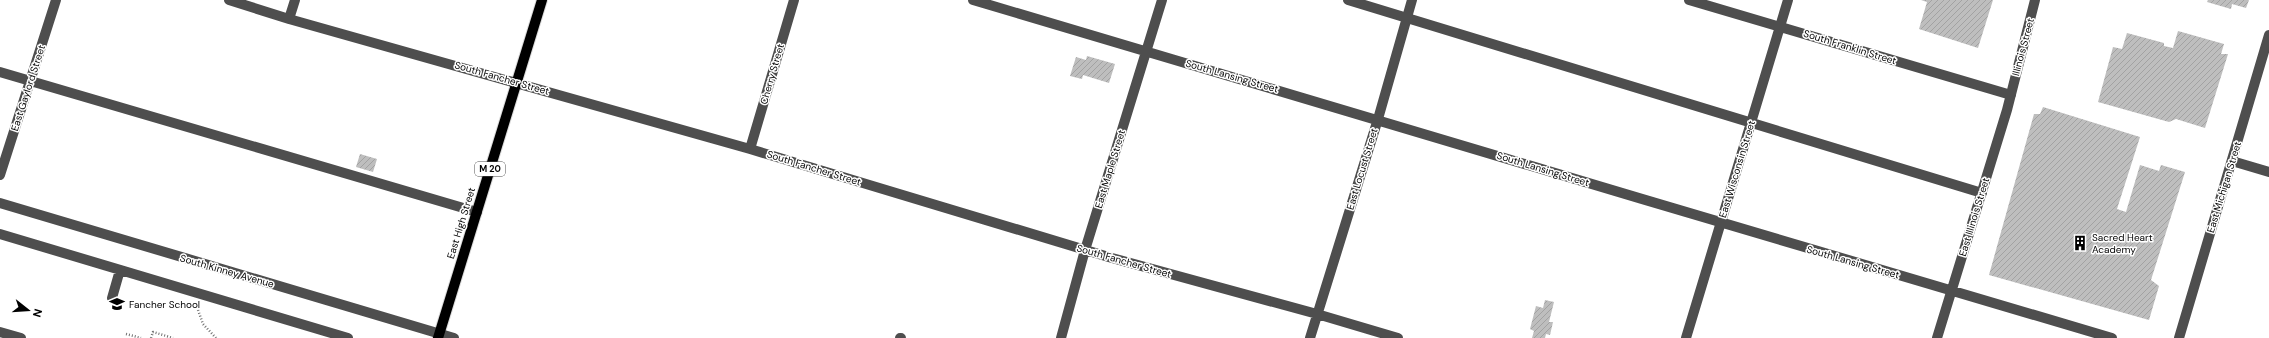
<svg xmlns="http://www.w3.org/2000/svg" width="2269" height="338" font-family="'DM Sans',sans-serif">
<style>
.building{fill:url(#building-hatch)}
.lines{fill:none;stroke-linecap:round;stroke-linejoin:round}
.major-casing{stroke:#dbdbdb;stroke-width:12}
.path{stroke:#707070;stroke-width:2.5;stroke-dasharray:1 2;stroke-linecap:butt}
.minor{stroke:#4e4e4e;stroke-width:10}
.major{stroke:#000;stroke-width:10}
.labels{text-anchor:middle;dominant-baseline:central;stroke-width:3;stroke-linejoin:round;paint-order:stroke}
.shield{fill:#fff;stroke:#4c4c4c;stroke-width:1}
.shield-label{font-size:9px;font-weight:bold;fill:#000}
.street-label{font-size:10px;fill:#000;stroke:#fff}
.poi-label{font-size:10px;fill:#000;stroke:#fff;text-anchor:start}
</style>
<defs>
<pattern id="building-hatch" width="6" height="6" patternUnits="userSpaceOnUse"><rect width="6" height="6" fill="#bebebe"/><path d="M-1 1l2-2M0 6l6-6M5 7l2-2" fill="none" stroke="#a2a2a2"/></pattern>
</defs>
<rect width="100%" height="100%" fill="#fff"/>
<!-- building -->
<path class="building" d="M1921,0H1993L1978,48L1919,29L1927,2Z
M2208,0H2249L2246,8L2232,4L2231,9L2207,2Z
M2178,31L2224,44L2221,54H2228L2205,128L2176,119L2169,122L2098,102L2113,47L2122,49L2127,33L2164,43V46L2173,48Z
M1087,56L1115,64L1109,83L1083,75L1082,79L1070,76L1076,57L1086,60Z
M2043,107L2140,137L2117,209L2126,212L2140,165L2159,171L2161,165L2185,172L2151,280L2159,286L2149,320L1989,275L2034,114H2040Z
M360,154L377,159L373,172L356,167Z
M1545,300L1554,302L1549,322H1553L1550,335L1546,334L1545,338H1532L1534,331L1530,329L1536,306L1543,308Z"/>
<g class="lines">
<!-- major casing -->
<g class="major-casing">
<path id="major" d="M438,338L542,0"/>
</g>
<!-- path -->
<path class="path" d="M198,310L203,324L216,338
M126,334L141,338
M151,338L153,332L173,338"/>
<!-- minor -->
<path class="minor" d="M229,0L289,19L750,149L1112,258L1317,314L1398,338
M973,0C1353,113 1732,226 2112,338
M1348,0L1982,193
M1689,0L2011,95
M289,19L295,0
M0,72L477,212
M750,149L794,0
M2232,161L2269,172
M0,175L56,0
M0,203L454,338
M0,234L348,338
M112,298L120,270
M0,332L21,338
M900,338H901
M1061,338L1085,250L1162,0
M1310,338L1378,119L1412,0
M1686,338L1788,0
M1937,338L2007,110L2035,0
M2179,338L2269,35"/>
<!-- major -->
<use href="#major" class="major"/>
</g>
<!-- icons -->
<defs>
<g id="building-bare" transform="scale(1.2)"><path d="M-4-6H4V6H1V3H-1V6H-4ZM-2.5-4.3h1.7v1.8h-1.7ZM.8-4.3h1.7v1.8H.8ZM-2.5-1h1.7V.8h-1.7ZM.8-1h1.7V.8H.8Z" fill="#000" stroke="#fff" stroke-width="2.5" paint-order="stroke"/></g>
<g id="school-bare" transform="scale(1.2)"><path d="M0-5L7-2L0 1L-7-2ZM-4 1L0 2.5L4 1V4Q0 6-4 4Z" fill="#000" stroke="#fff" stroke-width="2.5" paint-order="stroke"/></g>
</defs>
<g fill-rule="evenodd">
<use href="#building-bare" x="2080" y="243"/>
<use href="#school-bare" x="117" y="304"/>
</g>
<g class="labels">
<!-- shield labels -->
<rect class="shield" x="475" y="162" width="30" height="14" rx="3"/>
<g class="shield-label">
<text x="490" y="169">M 20</text>
</g>
<!-- street labels -->
<g class="street-label">
<text transform="translate(1850 47) rotate(17)">South Franklin Street</text>
<text transform="translate(2023 47) rotate(-75)">Illinois Street</text>
<text transform="translate(772 74) rotate(-74)">Cherry Street</text>
<text transform="translate(1232 76) rotate(16)">South Lansing Street</text>
<text transform="translate(502 78) rotate(16)">South Fancher Street</text>
<text transform="translate(28 88) rotate(-72)">East Gaylord Street</text>
<text transform="translate(814 168) rotate(17)">South Fancher Street</text>
<text transform="translate(1110 169) rotate(-73)">East Maple Street</text>
<text transform="translate(1362 169) rotate(-73)">East Locust Street</text>
<text transform="translate(1543 169) rotate(17)">South Lansing Street</text>
<text transform="translate(1737 169) rotate(-73)">East Wisconsin Street</text>
<text transform="translate(2224 187) rotate(-73)">East Michigan Street</text>
<text transform="translate(1974 217) rotate(-73)">East Illinois Street</text>
<text transform="translate(461 223) rotate(-73)">East High Street</text>
<text transform="translate(1124 261) rotate(16)">South Fancher Street</text>
<text transform="translate(1853 262) rotate(16)">South Lansing Street</text>
<text transform="translate(227 271) rotate(16)">South Kinney Avenue</text>
</g>
<!-- poi labels -->
<g class="poi-label">
<text x="2092" y="237">Sacred Heart<tspan x="2092" dy="12">Academy</tspan></text>
<text x="129" y="304">Fancher School</text>
</g>
</g>
<!-- north arrow -->
<g transform="translate(28 310) rotate(107)" stroke="#ffffff" stroke-width="3" paint-order="stroke">
<path d="M0-3L7 15L0 10L-7 15Z" fill="#000000"/>
<text y="-6" font-size="11" font-weight="bold" text-anchor="middle" fill="#000000">N</text>
</g>
</svg>
